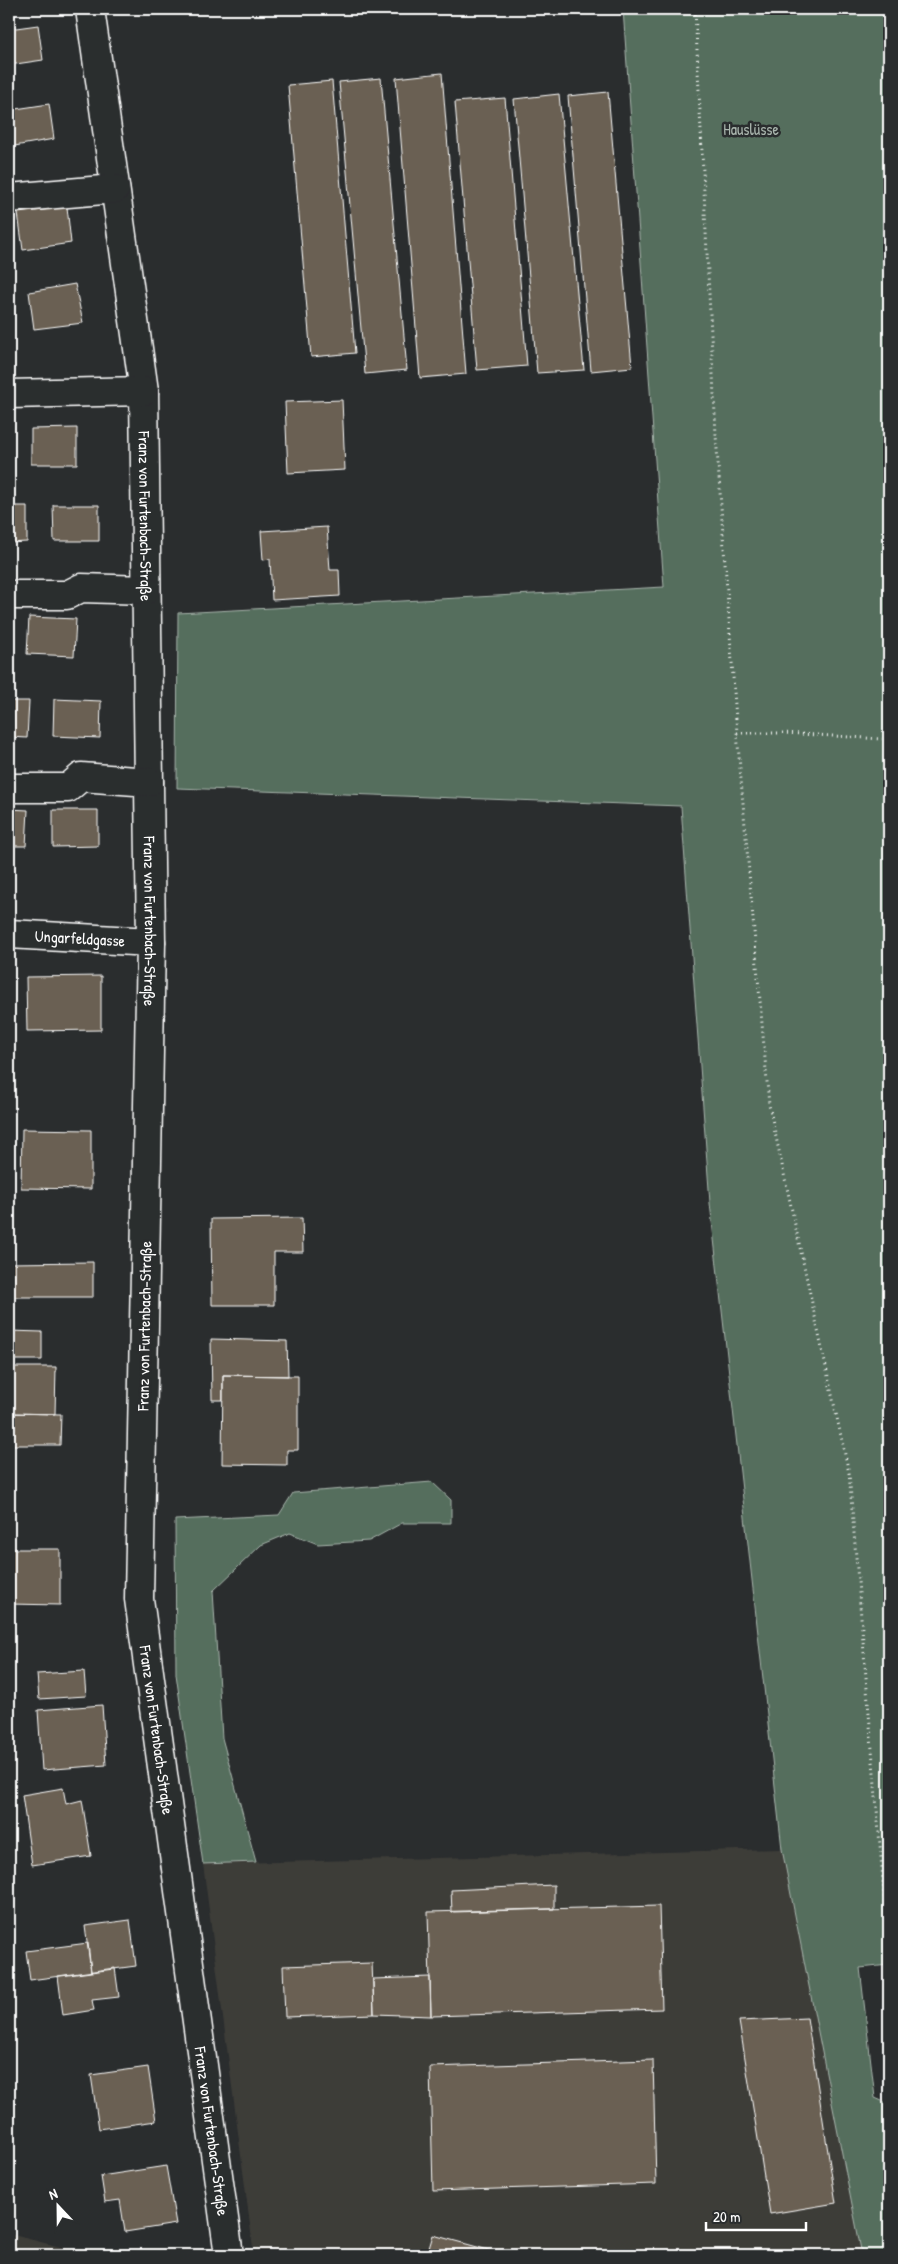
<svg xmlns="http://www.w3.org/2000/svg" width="898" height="2264" font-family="'Patrick Hand',sans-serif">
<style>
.built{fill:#3e3d39}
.green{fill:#546e5d;stroke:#aab6ae}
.building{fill:#6b6152;stroke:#fff}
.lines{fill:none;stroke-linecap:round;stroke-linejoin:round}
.minor-casing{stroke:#fff;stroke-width:31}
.path{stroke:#fff;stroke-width:3;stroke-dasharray:1 4;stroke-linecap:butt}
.minor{stroke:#2a2d2e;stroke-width:28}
.labels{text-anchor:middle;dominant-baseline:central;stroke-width:5;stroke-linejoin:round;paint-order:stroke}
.park-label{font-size:16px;fill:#aab6ae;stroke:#2a2d2e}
.street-label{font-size:16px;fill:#fff;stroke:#2a2d2e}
</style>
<rect width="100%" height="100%" fill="#2a2d2e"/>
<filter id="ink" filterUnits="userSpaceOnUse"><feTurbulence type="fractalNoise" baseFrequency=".02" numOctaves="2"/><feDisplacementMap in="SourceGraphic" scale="10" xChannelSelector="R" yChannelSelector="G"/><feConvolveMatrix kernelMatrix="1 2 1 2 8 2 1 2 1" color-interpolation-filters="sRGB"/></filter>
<g filter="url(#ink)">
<!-- built -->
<path class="built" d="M782,1849L862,2255H254L203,1864Z
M9,2234L92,2255H9Z"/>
<!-- green -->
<path class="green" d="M623,9H889V1965L860,1968L875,2098L889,2104V2255H862L782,1849L710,1203L681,806L177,788L178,613L664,587Z
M432,1482L451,1500V1523H402L369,1541L318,1544L290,1533L261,1545L213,1591L222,1738L256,1862L203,1864L176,1674L175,1520L279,1515L293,1493Z"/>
<!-- building -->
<path class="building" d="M38,25L43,60L9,65V29Z
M442,73L466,374L420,378L396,78Z
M381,78L407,370L365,374L339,82Z
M332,81L355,353L311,357L288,85Z
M608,92L632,367L591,371L568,96Z
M559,94L584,370L537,373L514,99Z
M505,98L527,366L477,370L455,102Z
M49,104L54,139L9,147V110Z
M67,207L71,243L23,250L18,213Z
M75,284L83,323L34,329L29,292Z
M9,310L11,333H9Z
M342,400L345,470L288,473L285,402Z
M77,428V464H31V429Z
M53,505H99V541H54Z
M9,506H27V542L9,543Z
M327,527L330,570H339L340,596L272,600L270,559L263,560L261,531Z
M29,617L76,619L74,656L27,654Z
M54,699L101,701L100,738L53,736Z
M9,701H29L27,738L9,737Z
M9,809L28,810L26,846H9Z
M53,810H98V846L53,847Z
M101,976V1030L27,1031L26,977Z
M22,1129L91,1130V1189L21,1188Z
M302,1218L303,1252H274V1305H212L211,1219Z
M93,1262V1297H9V1263Z
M9,1331L42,1332V1360H9Z
M211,1339L287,1341L288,1376L223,1375V1400H212Z
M9,1367H56L55,1414L9,1413Z
M223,1375L298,1376V1450H287V1465L222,1464Z
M9,1413L61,1414L60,1445H10L9,1492Z
M9,1549H60V1605L9,1604Z
M84,1671L86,1696L39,1699L37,1674Z
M102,1705L106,1765L42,1770L38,1710Z
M63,1788L66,1804L82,1800L91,1856L32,1865L22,1795Z
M554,1885V1909L452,1912L451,1890Z
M659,1906L662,2009L431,2016L428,1912Z
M130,1920L136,1966L91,1972L85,1926Z
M88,1943L91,1972L30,1980L26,1951Z
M372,1963L374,2014L285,2017L283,1966Z
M115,1968L119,1997L92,2000L94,2010L63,2015L58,1976Z
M430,1977L431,2016L374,2014L373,1979Z
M807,2018L836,2203L770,2214L739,2021Z
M653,2060L656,2184L433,2191L430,2067Z
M148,2067L156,2121L99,2129L91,2075Z
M166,2166L176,2224L125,2232L120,2200L105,2202L101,2176Z
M433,2235L507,2255H427Z"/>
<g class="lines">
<!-- minor casing -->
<g class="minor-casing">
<g id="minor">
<path id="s1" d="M90,9L144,391L151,942L139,1599L229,2255"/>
<path d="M9,198L115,189"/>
<path d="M9,394L144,391"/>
<path d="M9,595H67L81,588L146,590"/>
<path d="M9,788H68L81,777L149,782"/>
<path id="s2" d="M9,934L151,942"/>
</g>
</g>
<!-- path -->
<path class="path" d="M695,9L716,435L737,733L769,1105L849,1473L889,1953
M737,733H784L882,739"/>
<!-- minor -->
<use href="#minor" class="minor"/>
</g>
</g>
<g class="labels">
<!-- park labels -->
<g class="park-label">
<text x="751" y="129">Hauslüsse</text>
</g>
<!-- street labels -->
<g class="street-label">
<text stroke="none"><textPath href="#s1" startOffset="511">Franz von Furtenbach-Straße</textPath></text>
<text stroke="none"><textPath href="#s1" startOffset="916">Franz von Furtenbach-Straße</textPath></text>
<text stroke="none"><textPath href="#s2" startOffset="71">Ungarfeldgasse</textPath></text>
<text transform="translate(144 1326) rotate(-89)">Franz von Furtenbach-Straße</text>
<text stroke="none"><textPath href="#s1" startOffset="1726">Franz von Furtenbach-Straße</textPath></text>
<text stroke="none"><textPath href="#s1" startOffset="2131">Franz von Furtenbach-Straße</textPath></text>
</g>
</g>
<!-- margin -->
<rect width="898" height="2264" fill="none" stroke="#2a2d2e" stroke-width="30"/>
<rect x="15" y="15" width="868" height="2234" fill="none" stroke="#fff" stroke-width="2" filter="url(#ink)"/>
<!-- north arrow -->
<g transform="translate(58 2206) rotate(338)" stroke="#2a2d2e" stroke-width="4" paint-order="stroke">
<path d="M0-4L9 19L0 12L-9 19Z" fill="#ffffff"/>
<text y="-8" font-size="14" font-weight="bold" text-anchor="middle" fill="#ffffff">N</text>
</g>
<!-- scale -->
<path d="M706 2222v8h100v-8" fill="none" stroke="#ffffff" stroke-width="2.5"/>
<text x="713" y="2222" font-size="15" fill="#ffffff" stroke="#2a2d2e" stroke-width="4" paint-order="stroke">20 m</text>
</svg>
